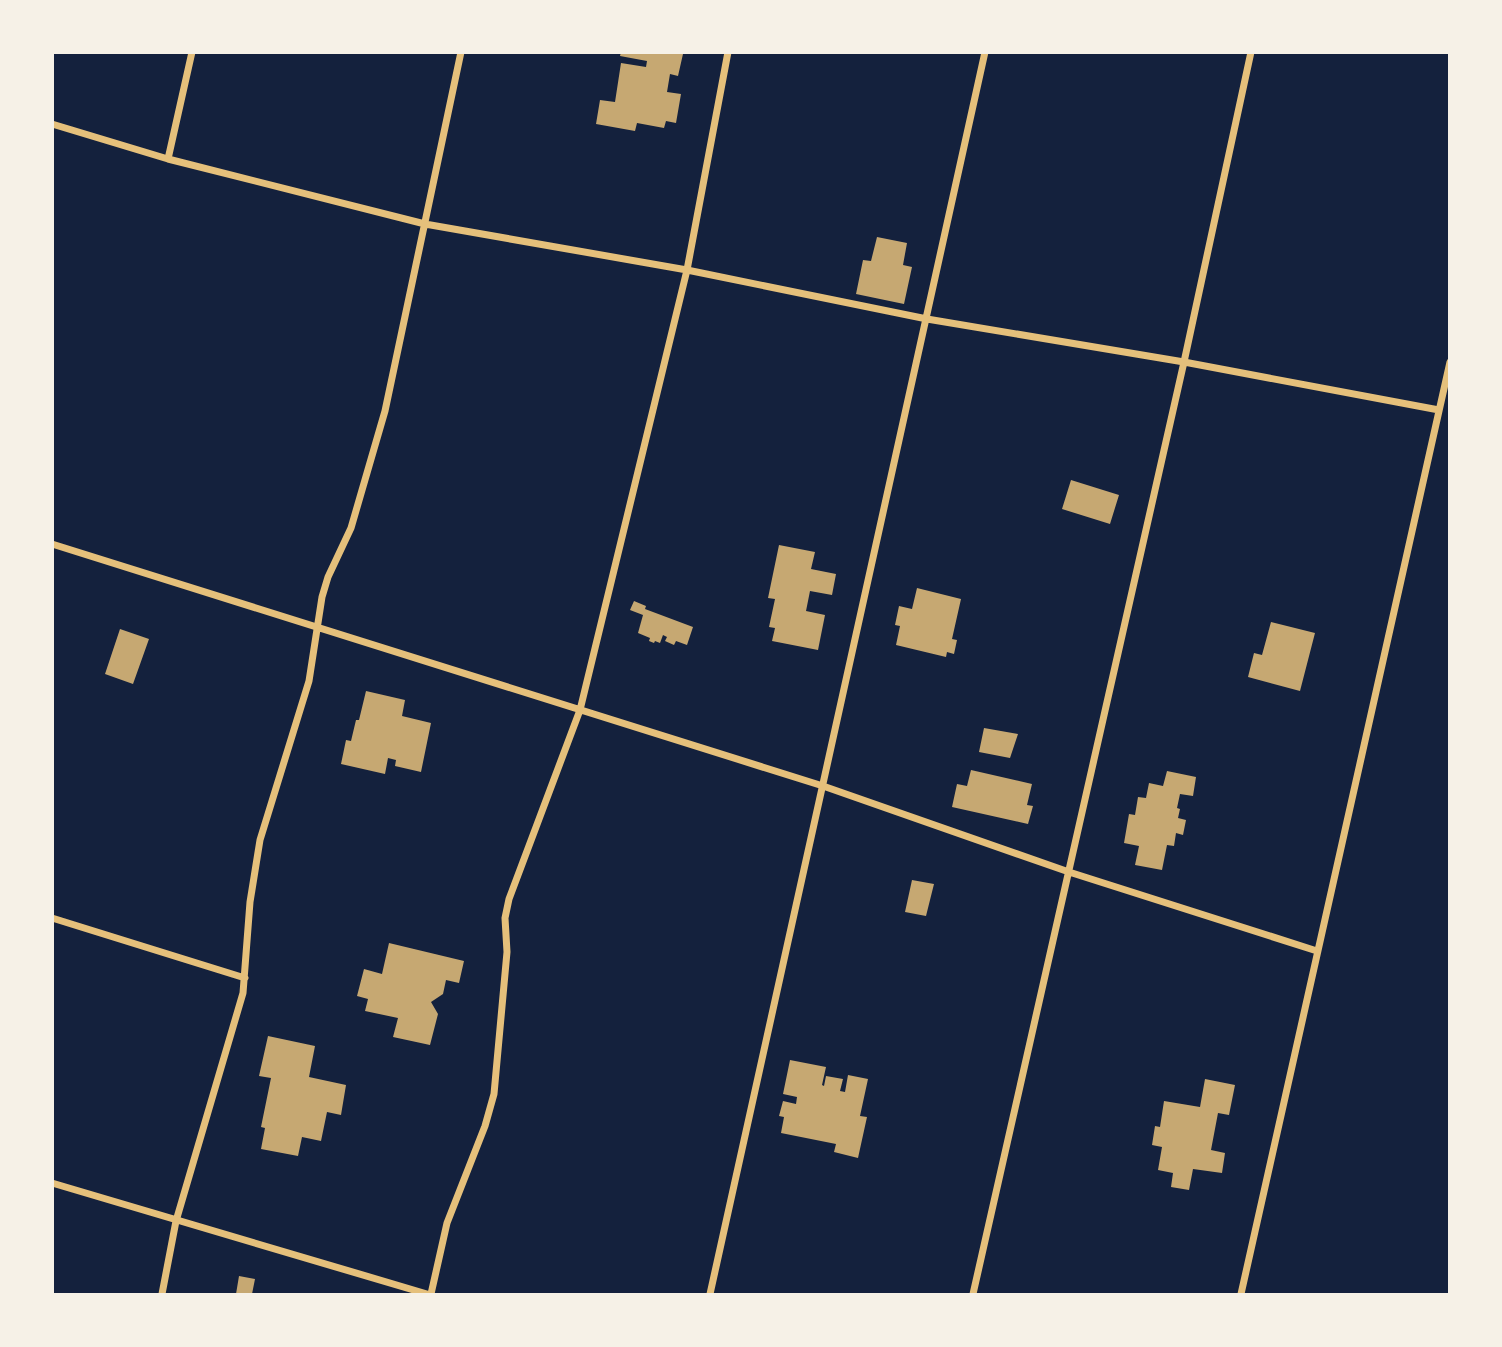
<svg xmlns="http://www.w3.org/2000/svg" width="1502" height="1347" font-family="'Public Sans',sans-serif">
<style>
.building{fill:#c6a872}
.lines{fill:none;stroke-linecap:round;stroke-linejoin:round}
.minor{stroke:#e5c07b;stroke-width:7}
</style>
<rect width="100%" height="100%" fill="#14213d"/>
<!-- building -->
<path class="building" d="M621,52L683,54L678,76L670,74L667,92L681,94L676,123L666,121L664,128L637,123L635,131L596,124L600,100L615,102L621,63L646,67L647,61L620,56Z
M877,237L907,243L903,265L912,267L904,304L856,294L863,260L871,261Z
M1071,480L1119,495L1110,524L1062,509Z
M779,545L815,552L811,569L836,574L832,595L810,591L806,611L825,615L818,650L772,641L775,628L769,627L775,599L768,598Z
M917,588L961,599L952,639L957,640L954,654L947,652L946,657L896,645L900,626L895,625L899,606L912,609Z
M634,601L646,606L645,609L693,627L687,645L676,641L674,645L665,641L667,637L663,635L660,643L655,641L654,643L649,641L650,638L638,633L643,615L630,610Z
M1271,622L1315,633L1300,691L1248,677L1254,653L1262,655Z
M120,629L149,639L133,684L105,674Z
M366,691L405,700L402,716L431,723L421,772L395,766L396,760L388,758L385,774L341,764L346,740L351,741L356,720H359Z
M984,728L1018,734L1010,758L979,752Z
M971,770L1032,784L1027,805L1033,806L1028,824L952,807L957,784L967,786Z
M1167,771L1196,777L1193,796L1180,794L1177,808L1180,809L1178,818L1186,820L1183,835L1176,833L1174,846L1167,845L1162,870L1135,865L1139,846L1124,843L1129,814L1135,815L1138,797L1146,798L1149,783L1163,786Z
M912,880L934,884L926,916L905,912Z
M389,943L464,961L459,983L446,980L443,994L431,1002L438,1014L430,1045L393,1037L398,1018L365,1011L368,999L357,996L364,969L382,974Z
M268,1036L315,1046L309,1077L346,1085L341,1115L327,1112L321,1141L302,1137L298,1156L261,1149L265,1128L261,1127L271,1078L259,1076Z
M790,1060L826,1067L822,1085L824,1086L826,1076L843,1079L840,1091L845,1092L848,1075L868,1079L860,1116L867,1117L858,1158L834,1152L836,1144L781,1133L784,1117L779,1116L783,1101L796,1104L797,1097L783,1094Z
M1205,1079L1235,1085L1229,1115L1218,1113L1211,1150L1225,1153L1222,1173L1193,1169L1189,1190L1171,1187L1173,1173L1158,1170L1162,1147L1152,1145L1155,1126L1160,1127L1164,1101L1200,1107Z
M239,1276L255,1279L252,1294H236Z"/>
<g class="lines">
<!-- minor -->
<path class="minor" d="M52,124L168,159L425,224L687,270L927,319L1184,362L1439,410
M168,159L192,52
M52,544L823,786L1069,872L1317,951
M52,918L245,978
M52,1183L427,1294
M162,1294L176,1221L243,993L250,902L260,840L309,681L322,597L328,577L351,528L385,411L461,52
M431,1294L447,1223L485,1126L494,1094L507,952L505,918L509,899L580,710L687,270L728,52
M710,1294L985,52
M973,1294L1184,362L1251,52
M1241,1294L1450,362"/>
</g>
<!-- border -->
<rect width="1502" height="1347" fill="none" stroke="#f6f1e7" stroke-width="108"/>
</svg>
